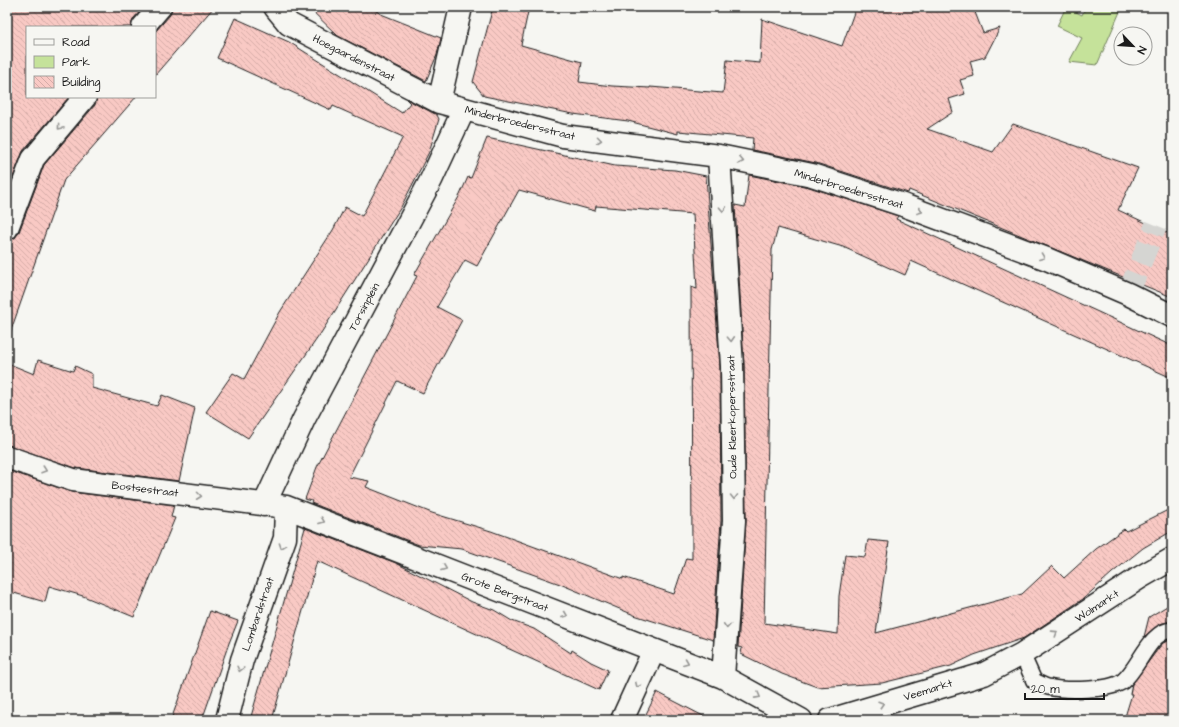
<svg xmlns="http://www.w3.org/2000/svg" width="1179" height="727" font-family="'Architects Daughter',sans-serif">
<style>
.green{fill:#c5e29a;stroke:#707f5b}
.building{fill:url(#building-back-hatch);stroke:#1c1c1c;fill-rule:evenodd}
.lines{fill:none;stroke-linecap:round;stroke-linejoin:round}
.street-tunnel{stroke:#d5d5d2;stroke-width:22;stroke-dasharray:22 11;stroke-linecap:butt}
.lane-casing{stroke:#1c1c1c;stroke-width:18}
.street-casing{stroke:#1c1c1c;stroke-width:25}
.lane{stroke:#f6f6f2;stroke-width:15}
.street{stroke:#f6f6f2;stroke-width:22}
.oneway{stroke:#949492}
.labels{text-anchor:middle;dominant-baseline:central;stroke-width:3;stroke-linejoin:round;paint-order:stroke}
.street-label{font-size:11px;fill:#1c1c1c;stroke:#f6f6f2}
</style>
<defs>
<pattern id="building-back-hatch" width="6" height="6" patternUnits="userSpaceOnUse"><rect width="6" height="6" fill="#f9c9c4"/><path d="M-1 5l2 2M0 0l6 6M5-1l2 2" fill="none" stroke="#d5aca8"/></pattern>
</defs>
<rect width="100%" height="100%" fill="#f6f6f2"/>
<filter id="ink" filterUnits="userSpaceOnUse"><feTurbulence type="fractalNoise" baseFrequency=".025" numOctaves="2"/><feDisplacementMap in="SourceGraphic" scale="8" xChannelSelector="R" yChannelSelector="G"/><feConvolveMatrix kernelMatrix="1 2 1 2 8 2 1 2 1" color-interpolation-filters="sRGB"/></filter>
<g filter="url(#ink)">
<!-- green -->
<path class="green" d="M1066,7L1082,15L1086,7H1122L1097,65L1069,62L1082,38L1057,26Z"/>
<!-- building -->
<path class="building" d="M7,7H144L133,19L131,27H27V97H69L23,151L7,193Z
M172,7H214L155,75V32L170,15Z
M308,7H370L381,14L441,38L437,55L426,81L338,36Z
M493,7H529L521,45L582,62L579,82L612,86L650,88V87L723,93L727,60L760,63L762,19L842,46L856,7H973L983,33L1000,28L985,57L970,61L974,76L960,80L965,94L949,99L953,112L927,129L993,152L1013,124L1138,168L1118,210L1172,235V297L909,190L908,193L816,163L752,150L753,138L678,131V134L628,121L573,114L484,96L473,82Z
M235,18L289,42L402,113L410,103L406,99L437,115L439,119L429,152L401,207L321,333L248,438L206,412L233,373L244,379L280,312L333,230L345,207L362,216L403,137L333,106L331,110L217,58Z
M97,97H136L64,180L10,333H7V240L15,238L19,232L44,165L95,105Z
M487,138L615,166L675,170L706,176L720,366L721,521L713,640L634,615L560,584L462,549L419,545L311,503L312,501L305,499L317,467L417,276L414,275L460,195L468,177L471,178ZM519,190L595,211L596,206L693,214L697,289L691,287L692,559L686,558L674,594L623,577V579L491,531L432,513L366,487L369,481L349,477L397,381L423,393L462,320L437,307L465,260L477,266Z
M749,175L809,187L898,216L896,219L1172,346V378L911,261L905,275L843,247L778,228L772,250L764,623L838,634L839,596L845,555L865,557L868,540L889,542L876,633L1022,594L1052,566L1064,578L1096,549L1124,529L1126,531L1172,508V531L1143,548L1112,573L1083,599L1024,638L974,655L951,666L882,683L817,687L782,674L741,654L742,648L738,647L746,521L744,366L735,205L745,207Z
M38,360L73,371L75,366L92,374V388L157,406L162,395L195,408L179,481L76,468L7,445V363L34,374Z
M7,470L71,492L174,505L171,517L175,518L134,617L83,596L49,586L45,602L7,591Z
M305,528L396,563L472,602L494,610L512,621L534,629L571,653L572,650L591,662L608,670L599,690L317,561L272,720H250Z
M1172,603V621L1159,624L1144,637L1149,617Z
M210,611L238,621L229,643L202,720H171Z
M1172,639V720H1124L1132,694H1130L1132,684L1158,649L1163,643Z
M657,692L674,701L711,720H643Z"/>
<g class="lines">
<!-- street-tunnel -->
<path class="street-tunnel" d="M1128,294L1156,225"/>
<!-- lane casing -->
<g class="lane-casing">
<path id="lane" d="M1022,654L1034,681C1039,683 1043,686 1048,687C1064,691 1110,691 1123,681C1140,667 1149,631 1172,630"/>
</g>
<!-- street casing -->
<g class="street-casing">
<path id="street" d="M275,7L289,24L439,102L563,136L719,156L812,175L903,205L1047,259L1128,294L1172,316
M143,27L160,7
M439,102L461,7
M719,156L732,366L734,521L723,677
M7,228L33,159L85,97
M7,457L73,480L286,507L723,677L801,720
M264,505L304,419L431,180L464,109
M227,720L242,660L285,538L286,507
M622,720L654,650
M830,720L984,674L1022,654L1139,578L1172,559"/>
</g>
<!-- lane -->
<use href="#lane" class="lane"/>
<!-- street -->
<use href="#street" class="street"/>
</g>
<!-- one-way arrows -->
<defs><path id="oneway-chevron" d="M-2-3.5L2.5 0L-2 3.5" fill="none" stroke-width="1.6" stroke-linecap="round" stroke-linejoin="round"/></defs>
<g class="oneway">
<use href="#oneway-chevron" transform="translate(60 127) rotate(130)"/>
<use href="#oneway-chevron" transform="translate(599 140) rotate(7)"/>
<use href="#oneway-chevron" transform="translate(741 161) rotate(12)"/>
<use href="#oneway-chevron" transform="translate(723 209) rotate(87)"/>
<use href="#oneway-chevron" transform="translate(920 211) rotate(21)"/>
<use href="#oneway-chevron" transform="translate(1042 257) rotate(21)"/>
<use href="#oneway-chevron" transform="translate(731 339) rotate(87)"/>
<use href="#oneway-chevron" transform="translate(44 470) rotate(19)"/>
<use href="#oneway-chevron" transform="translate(199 496) rotate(7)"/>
<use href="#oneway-chevron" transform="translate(734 497) rotate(89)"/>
<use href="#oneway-chevron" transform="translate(322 521) rotate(21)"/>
<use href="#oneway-chevron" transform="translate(282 546) rotate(109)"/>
<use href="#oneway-chevron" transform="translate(444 568) rotate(21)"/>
<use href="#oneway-chevron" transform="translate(565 615) rotate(21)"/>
<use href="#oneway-chevron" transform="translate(727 626) rotate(94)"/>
<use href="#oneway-chevron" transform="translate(1055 633) rotate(-33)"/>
<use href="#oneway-chevron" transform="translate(686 662) rotate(22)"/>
<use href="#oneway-chevron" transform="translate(240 669) rotate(104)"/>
<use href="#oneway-chevron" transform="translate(638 685) rotate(114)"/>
<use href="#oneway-chevron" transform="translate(758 696) rotate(29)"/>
<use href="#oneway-chevron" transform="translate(881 704) rotate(-17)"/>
</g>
</g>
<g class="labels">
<!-- street labels -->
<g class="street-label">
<text transform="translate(354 58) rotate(27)">Hoegaardenstraat</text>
<text transform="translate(520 123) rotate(14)">Minderbroedersstraat</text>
<text transform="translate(849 189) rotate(17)">Minderbroedersstraat</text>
<text transform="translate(364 307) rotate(-62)">Torsinplein</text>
<text transform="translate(732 417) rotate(-91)">Oude Kleerkopersstraat</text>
<text transform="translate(145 489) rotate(7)">Bostsestraat</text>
<text transform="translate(505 592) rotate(21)">Grote Bergstraat</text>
<text transform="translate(1097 606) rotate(-33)">Wolmarkt</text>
<text transform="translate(258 614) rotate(-71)">Lombardstraat</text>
<text transform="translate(928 690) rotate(-17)">Veemarkt</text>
</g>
</g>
<!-- margin -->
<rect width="1179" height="727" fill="none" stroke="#f6f6f2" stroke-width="24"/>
<rect x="12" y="12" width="1155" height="703" fill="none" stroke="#1c1c1c" stroke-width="1.5" filter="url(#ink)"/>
<!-- legend -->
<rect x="26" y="26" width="130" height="72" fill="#f6f6f2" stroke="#9f9f9c"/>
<rect x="34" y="39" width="20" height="6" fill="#f6f6f2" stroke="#9f9f9c"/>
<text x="62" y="46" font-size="12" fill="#1c1c1c">Road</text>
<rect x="34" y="56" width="20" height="12" fill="#c5e29a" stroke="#9f9f9c"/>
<text x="62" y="66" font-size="12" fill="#1c1c1c">Park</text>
<rect x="34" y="76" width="20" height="12" fill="url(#building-back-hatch)" stroke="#9f9f9c"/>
<text x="62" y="86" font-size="12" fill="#1c1c1c">Building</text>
<!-- north arrow -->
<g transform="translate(1133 46) rotate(115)"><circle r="19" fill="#f6f6f2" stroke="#9f9f9c"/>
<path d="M0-3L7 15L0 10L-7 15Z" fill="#1c1c1c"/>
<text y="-6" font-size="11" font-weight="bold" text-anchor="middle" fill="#1c1c1c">N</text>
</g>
<!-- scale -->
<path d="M1025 693v6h79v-6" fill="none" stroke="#1c1c1c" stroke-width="2"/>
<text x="1031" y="693" font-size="12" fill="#1c1c1c" stroke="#f6f6f2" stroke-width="3" paint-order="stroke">20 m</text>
</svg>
